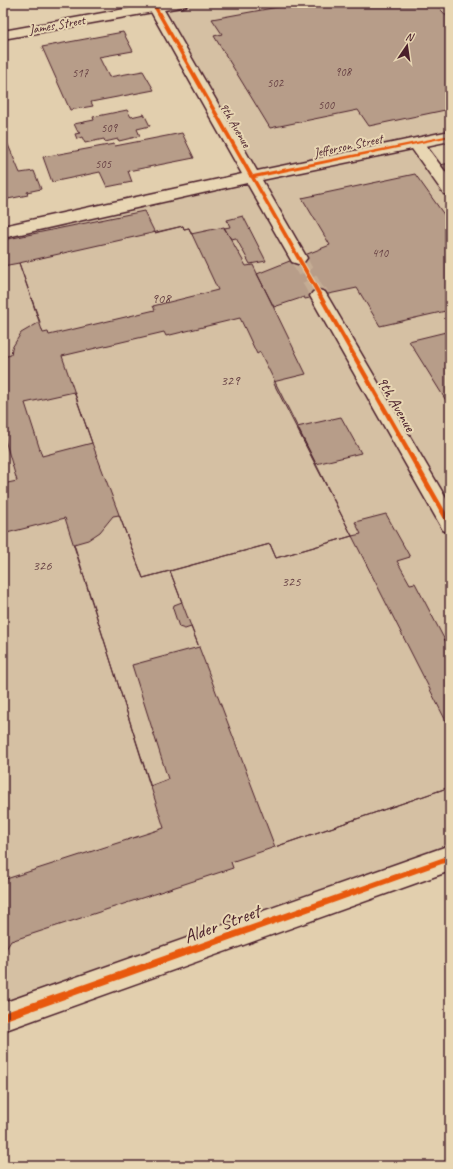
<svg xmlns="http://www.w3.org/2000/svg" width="453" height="1169" font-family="Caveat,sans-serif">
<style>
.built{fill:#d5c0a3}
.building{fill:#b79d89;stroke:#4a1f2b;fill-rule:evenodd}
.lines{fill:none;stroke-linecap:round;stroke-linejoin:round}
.minor-tunnel-far1{stroke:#c4ac94;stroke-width:16;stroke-dasharray:16 8;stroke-linecap:butt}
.minor-tunnel{stroke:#c4ac94;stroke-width:20;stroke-dasharray:20 10;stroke-linecap:butt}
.minor-casing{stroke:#4a1f2b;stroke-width:3}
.major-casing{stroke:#4a1f2b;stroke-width:3}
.path{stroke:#4a1f2b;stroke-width:2.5;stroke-dasharray:3 3;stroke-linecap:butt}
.minor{fill:#e8d6b3;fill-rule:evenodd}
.major{fill:#e8d6b3;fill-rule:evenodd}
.cycleway-casing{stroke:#e8d6b3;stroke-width:2}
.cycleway{fill:#e8590c;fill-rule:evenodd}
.labels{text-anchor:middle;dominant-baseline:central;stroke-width:4;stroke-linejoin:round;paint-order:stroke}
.far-number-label{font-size:12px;fill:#653e42}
.far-street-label{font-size:13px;fill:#4a1f2b;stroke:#e8d6b3}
.number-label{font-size:14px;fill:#653e42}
.street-label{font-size:16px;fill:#4a1f2b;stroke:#e8d6b3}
.near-street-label{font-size:19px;fill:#4a1f2b;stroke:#e8d6b3}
</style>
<rect width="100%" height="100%" fill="#e2cfae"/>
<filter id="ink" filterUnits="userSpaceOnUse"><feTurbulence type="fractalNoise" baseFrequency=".025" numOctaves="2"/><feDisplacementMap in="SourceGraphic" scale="8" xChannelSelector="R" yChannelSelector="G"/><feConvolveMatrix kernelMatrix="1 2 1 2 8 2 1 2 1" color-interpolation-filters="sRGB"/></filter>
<g filter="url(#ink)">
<!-- built -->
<path class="built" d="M181,3H450V136L415,143L450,192V858L3,1017V232L251,177L155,7Z"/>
<!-- building -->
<path class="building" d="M300,3H435L450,20V109L369,126L358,110L270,128L214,36L222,34L212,19Z
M123,32L133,51L99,57L109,77L143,71L154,90L91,102L93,106L70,110L42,47Z
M127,110L131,117L144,114L150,126L137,129L140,136L119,141L118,139L105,142L104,139L85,143L82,137L77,139L75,134L80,133L78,132L74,124L94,120L93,117Z
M182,133L194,158L128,171L132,182L107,187L100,172L52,182L43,157L114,144L115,146Z
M3,140H6L20,173L34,171L41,189L27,192L28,195L3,200Z
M450,163V178L440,165Z
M415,174L450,223V310L380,326L357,288L305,299L304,297L274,307L257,274L330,245L302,198Z
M144,211L155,233L183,226L184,229L189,228L191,234L224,227L246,266L253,265L306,374L273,382L352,536L361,534L355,522L386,514L410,557L397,561L410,584L415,583L450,650V787L231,862L233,868L11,941L3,954V357L11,355L12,348L21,333L40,322L19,263L3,266V240ZM74,392L92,443L42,456L25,403ZM119,515L143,578L170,571L182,602L174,605L173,609L179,627L185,629L191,627L199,647L132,665L168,779L150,786L74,544L88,540L100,532L113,516Z
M243,216L266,261L250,264L236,238L231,239L224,228L230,227L227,220Z
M183,226L184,229L189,228L218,290L153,306L155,310L49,335L48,332L43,333L19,263Z
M240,318L257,354L260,352L352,536L276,558L270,544L143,578L92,443L62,356L164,332L166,336Z
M450,331V407L409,341Z
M341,417L361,453L316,464L297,427Z
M3,433L17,481L3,484Z
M65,518L164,828L3,880V534Z
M352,536L450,729V787L275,847L170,571L270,544L276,558Z"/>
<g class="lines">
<!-- minor-tunnel-far1 -->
<path class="minor-tunnel-far1" d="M298,258L317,293"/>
<!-- minor-tunnel -->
<path class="minor-tunnel" d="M317,292L319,296"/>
<!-- minor casing -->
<g class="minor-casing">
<path id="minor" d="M146,3H160L257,171L450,131V141L426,146L450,178V195L444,194L412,149L262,180L307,258L304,262L298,264L292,262L247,183L3,238V226L242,174Z
M319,290L325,292L450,505V533L443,530L310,296L313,292Z
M450,845V871L3,1031V1003Z"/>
</g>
<!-- major casing -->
<g class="major-casing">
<path id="major" d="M158,3H188L186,6L181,7L3,39V31Z"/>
</g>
<!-- path -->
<path class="path" d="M447,455L450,454"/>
<!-- minor -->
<use href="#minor" class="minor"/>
<!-- major -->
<use href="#major" class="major"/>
<!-- cycleway casing -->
<g class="cycleway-casing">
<path id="cycleway" d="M151,3H155L253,175L450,135V137L255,178L450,519V526H448L251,178L249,177V176Z
M450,855V861L3,1021V1013Z"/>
</g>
<!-- cycleway -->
<use href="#cycleway" class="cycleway"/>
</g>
</g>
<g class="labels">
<!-- far-number labels -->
<g class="far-number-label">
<text x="343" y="72">908</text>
<text x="80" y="73">517</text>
<text x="275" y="83">502</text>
<text x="326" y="105">500</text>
<text x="109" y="128">509</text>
<text x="103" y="164">505</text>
<text x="380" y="253">410</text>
</g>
<!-- far-street labels -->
<g class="far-street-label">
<text transform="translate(57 25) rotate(-10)">James Street</text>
<text transform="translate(235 125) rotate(60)">9th Avenue</text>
<text transform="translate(348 146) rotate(-12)">Jefferson Street</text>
</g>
<!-- number labels -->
<g class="number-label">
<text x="161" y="298">908</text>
<text x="230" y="380">329</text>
<text x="42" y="565">326</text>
<text x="291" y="581">325</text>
</g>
<!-- street labels -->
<g class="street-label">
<text transform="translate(396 404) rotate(60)">9th Avenue</text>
</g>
<!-- near-street labels -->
<g class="near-street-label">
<text transform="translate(222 924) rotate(-20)">Alder Street</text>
</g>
</g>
<!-- margin -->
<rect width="453" height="1169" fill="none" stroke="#e8d6b3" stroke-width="16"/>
<rect x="8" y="8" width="437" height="1153" fill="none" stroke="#4a1f2b" stroke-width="1.5" filter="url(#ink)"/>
<!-- north arrow -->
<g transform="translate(407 46) rotate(13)" stroke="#e8d6b3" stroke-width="3" paint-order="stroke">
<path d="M0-3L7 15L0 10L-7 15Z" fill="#4a1f2b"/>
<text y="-6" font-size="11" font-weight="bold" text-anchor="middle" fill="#4a1f2b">N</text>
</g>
</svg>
